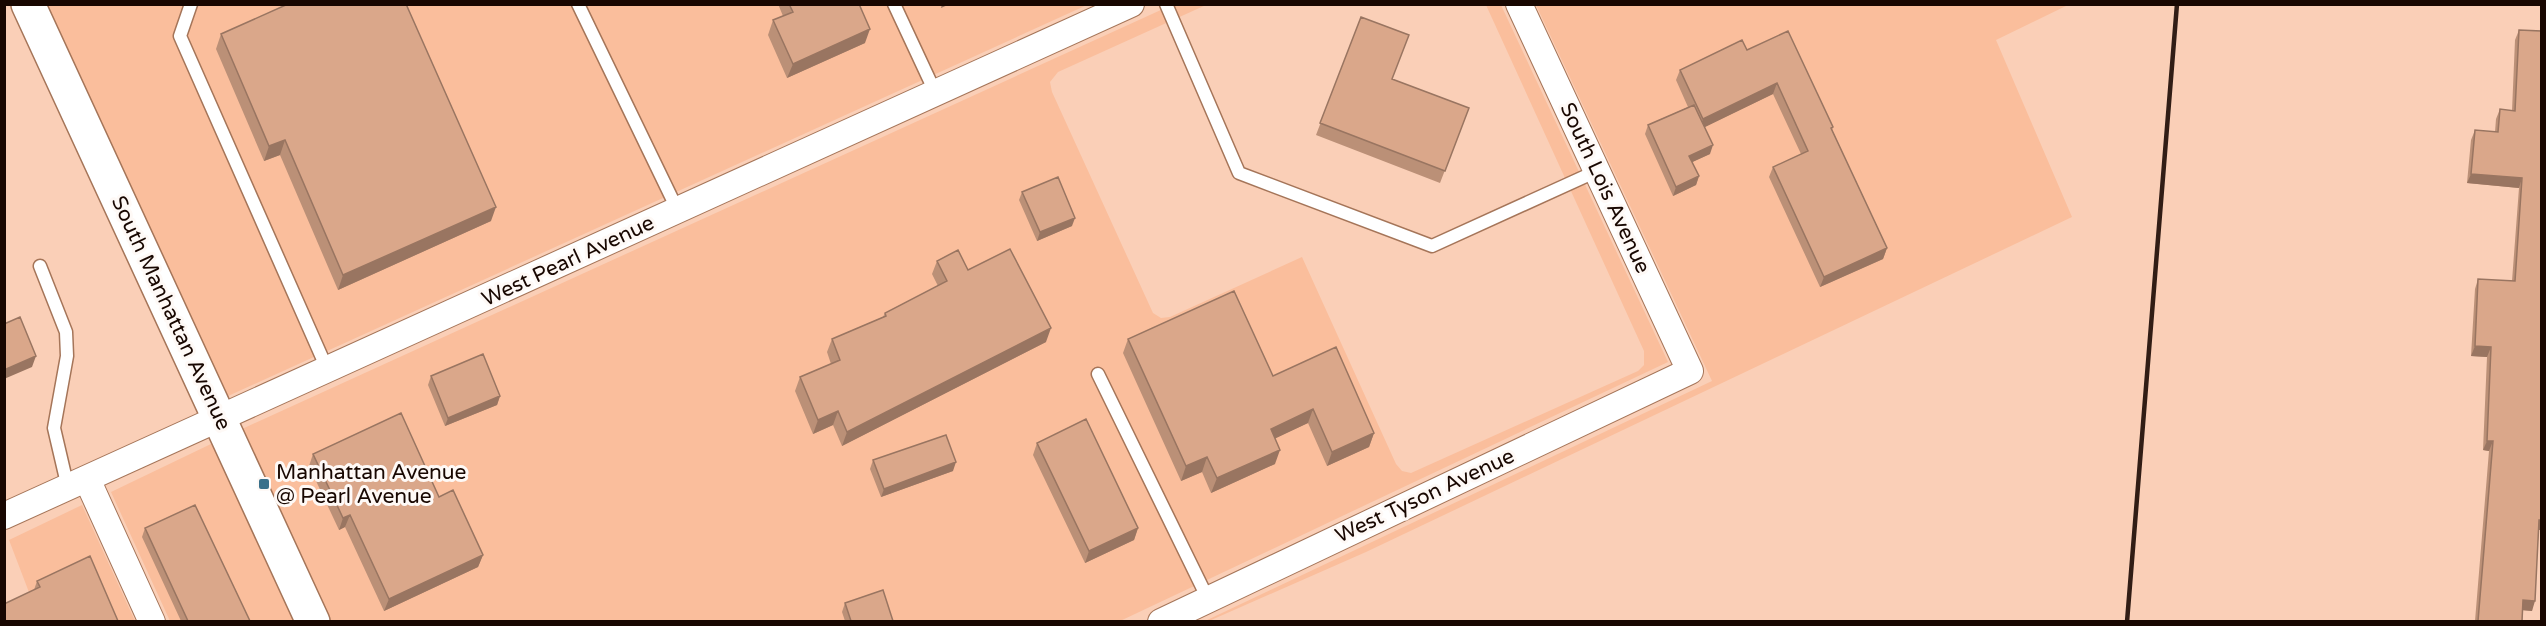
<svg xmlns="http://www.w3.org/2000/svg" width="2546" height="626" font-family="'Varela Round',sans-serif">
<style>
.built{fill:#fabe9c}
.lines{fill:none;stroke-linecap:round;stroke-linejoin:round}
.lane-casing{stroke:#a57559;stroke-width:15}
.street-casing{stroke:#a57559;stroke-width:28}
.secondary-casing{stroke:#a57559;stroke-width:36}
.lane{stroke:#fff;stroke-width:12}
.street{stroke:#fff;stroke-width:26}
.secondary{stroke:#fff;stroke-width:33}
.rail{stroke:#311d15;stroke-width:4.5}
.wall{fill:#bb9077}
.shaded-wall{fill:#997561}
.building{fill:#daa78a;stroke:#997561;stroke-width:1.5}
.poi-dot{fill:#39708b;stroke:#fef9f6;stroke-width:2}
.labels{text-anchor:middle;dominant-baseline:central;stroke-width:6;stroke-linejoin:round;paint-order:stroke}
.street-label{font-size:21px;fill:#180701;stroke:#fef9f6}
.poi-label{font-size:21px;fill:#180701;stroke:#fef9f6;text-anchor:start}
</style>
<rect width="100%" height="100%" fill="#facfb7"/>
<!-- built -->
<path class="built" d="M1174,4L1206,5L1058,72L1050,82L1052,92L1153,313L1161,318L1170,317L1302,257L1396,464L1402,471L1411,473L1638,371L1644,365V351L1486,5H1501L1668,362L1118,622L330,621L242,429Z
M46,5H1087L228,396Z
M1536,5H2068L1996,40L2072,217L1366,552L1209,621L1203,622L1712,381Z
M213,443L295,621H170L111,492Z
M82,505L135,621H40L9,540Z"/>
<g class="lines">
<!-- lane casing -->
<g class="lane-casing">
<path id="lane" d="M191,4L180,36L328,371
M578,4L678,211
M894,4L936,94
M1166,4L1239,173L1432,246L1597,171
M40,266L66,332L67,356L54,428L68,488
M1098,374L1208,599"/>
</g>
<!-- street casing -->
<g class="street-casing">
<path id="street" d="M87,479L152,622
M4,516L1131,4
M1161,622L1690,371L1519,4"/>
</g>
<!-- secondary casing -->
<g class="secondary-casing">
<path id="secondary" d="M28,4L313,622"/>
</g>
<!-- lane -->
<use href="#lane" class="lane"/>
<!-- street -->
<use href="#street" class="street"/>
<!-- secondary -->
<use href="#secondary" class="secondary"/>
<!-- rail -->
<path class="rail" d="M2127,622L2177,4"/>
</g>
<!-- wall -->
<path class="wall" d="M778,4H859L865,43L787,78L768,35L773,20L783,16Z
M1361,17L1392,79L1469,108L1440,183L1316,135Z
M2519,30L2541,31V530H2539L2532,611L2523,610L2522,621H2475L2489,451L2483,450L2487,357L2471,356L2475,289L2478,279L2512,281L2519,188L2467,183L2471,140L2475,130L2495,132L2496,119L2500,109L2512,111L2515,40Z
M221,34L491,221L338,290L280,155L264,161L216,49Z
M1747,50L1833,127L1832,130L1887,248L1883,259L1820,287L1769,177L1773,167L1801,154L1773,94L1704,127L1710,154L1692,162L1699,176L1696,185L1673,196L1645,134L1648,125L1688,107L1676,80L1680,70Z
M1022,192L1072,226L1037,241L1019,200Z
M937,261L968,270L1046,342L842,446L833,425L813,434L795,391L800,377L831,364L827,352L832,339L883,317L885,313L938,286L932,274Z
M1128,339L1273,376L1374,433L1369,447L1327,466L1308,423L1275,438V464L1211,493L1202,472L1181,481L1123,353Z
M431,376L500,396L497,405L445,426L428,385Z
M1037,443L1138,528L1134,540L1085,563L1033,455Z
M313,454L439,497L483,555L478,567L384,611L345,527L339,530L309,466Z
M873,460L953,471L881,497L870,469Z
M145,528L250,621H181L142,537Z
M37,581L118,621L34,590Z
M845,603L893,621H845L842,612Z"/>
<!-- shaded-wall -->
<path class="shaded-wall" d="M942,4H950L941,8Z
M870,29L865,43L787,78L793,64Z
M1777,83L1773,94L1699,130L1703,119Z
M285,140L280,155L264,161L269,146Z
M1713,145L1710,154L1686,165L1689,156Z
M2471,174L2522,178L2519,188L2467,183Z
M1699,176L1696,185L1673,196L1676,187Z
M496,207L491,221L338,290L343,275Z
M1075,218L1072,226L1037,241L1040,232Z
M1887,248L1883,259L1820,287L1824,277Z
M1051,328L1046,342L842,446L847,432Z
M2475,346L2491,347L2487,357L2471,356Z
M36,356L32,367L4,379V370Z
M500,396L497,405L445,426L448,418Z
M1313,409L1308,423L1266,443L1271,429Z
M838,411L833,425L813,434L818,420Z
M1374,433L1369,447L1327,466L1332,452Z
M2487,441H2493L2489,451L2483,450Z
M1280,450L1275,464L1211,493L1217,478Z
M1207,457L1202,472L1181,481L1186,466Z
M956,462L953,471L881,497L884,489Z
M350,515L345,527L339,530L343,518Z
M2539,520H2541V530H2536Z
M1138,528L1134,540L1085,563L1089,551Z
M483,555L478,567L384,611L389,599Z
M2523,600L2535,601L2532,611L2520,610Z"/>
<!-- building -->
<path class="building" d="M288,4H406L496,207L343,275L285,140L269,146L221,34Z
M789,4H859L870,29L793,64L773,20L793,12Z
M1361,17L1409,35L1392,79L1469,108L1445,171L1320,123Z
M2519,30L2541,31V520H2539L2535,601L2523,600L2522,621H2478L2493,441H2487L2491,347L2475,346L2478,279L2515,281L2522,178L2471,174L2475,130L2498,132L2500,109L2515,111Z
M1788,31L1833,127L1831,128L1887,248L1824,277L1773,167L1808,151L1777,83L1703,119L1680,70L1742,40L1747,50Z
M1694,105L1713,145L1689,156L1699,176L1676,187L1648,125Z
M1058,177L1075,218L1040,232L1022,192Z
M1010,249L1051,328L847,432L838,411L818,420L800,377L840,360L832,339L886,316L885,313L947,281L937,261L958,250L968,270Z
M1234,291L1273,376L1336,347L1374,433L1332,452L1313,409L1271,429L1280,450L1217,478L1207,457L1186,466L1128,339Z
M20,317L36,356L4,370V324Z
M483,354L500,396L448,418L431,376Z
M401,413L439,497L453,490L483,555L389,599L350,515L343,518L313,454Z
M1086,419L1138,528L1089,551L1037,443Z
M946,435L956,462L884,489L873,460Z
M195,505L250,621H188L145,528Z
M90,556L118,621H4V604L40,587L37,581Z
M883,590L893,621H851L845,603Z"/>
<!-- markers -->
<rect class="poi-dot" x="258" y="478" width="12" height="12" rx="3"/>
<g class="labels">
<!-- street labels -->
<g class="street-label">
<text transform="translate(1605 188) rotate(65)">South Lois Avenue</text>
<text transform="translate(568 261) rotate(-25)">West Pearl Avenue</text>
<text transform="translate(171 313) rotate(65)">South Manhattan Avenue</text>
<text transform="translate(1425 496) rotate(-25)">West Tyson Avenue</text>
</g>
<!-- poi labels -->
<g class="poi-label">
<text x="276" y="472">Manhattan Avenue<tspan x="276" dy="24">@ Pearl Avenue</tspan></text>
</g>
</g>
<!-- border -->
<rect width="2546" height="626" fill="none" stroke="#180701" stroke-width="12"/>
</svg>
